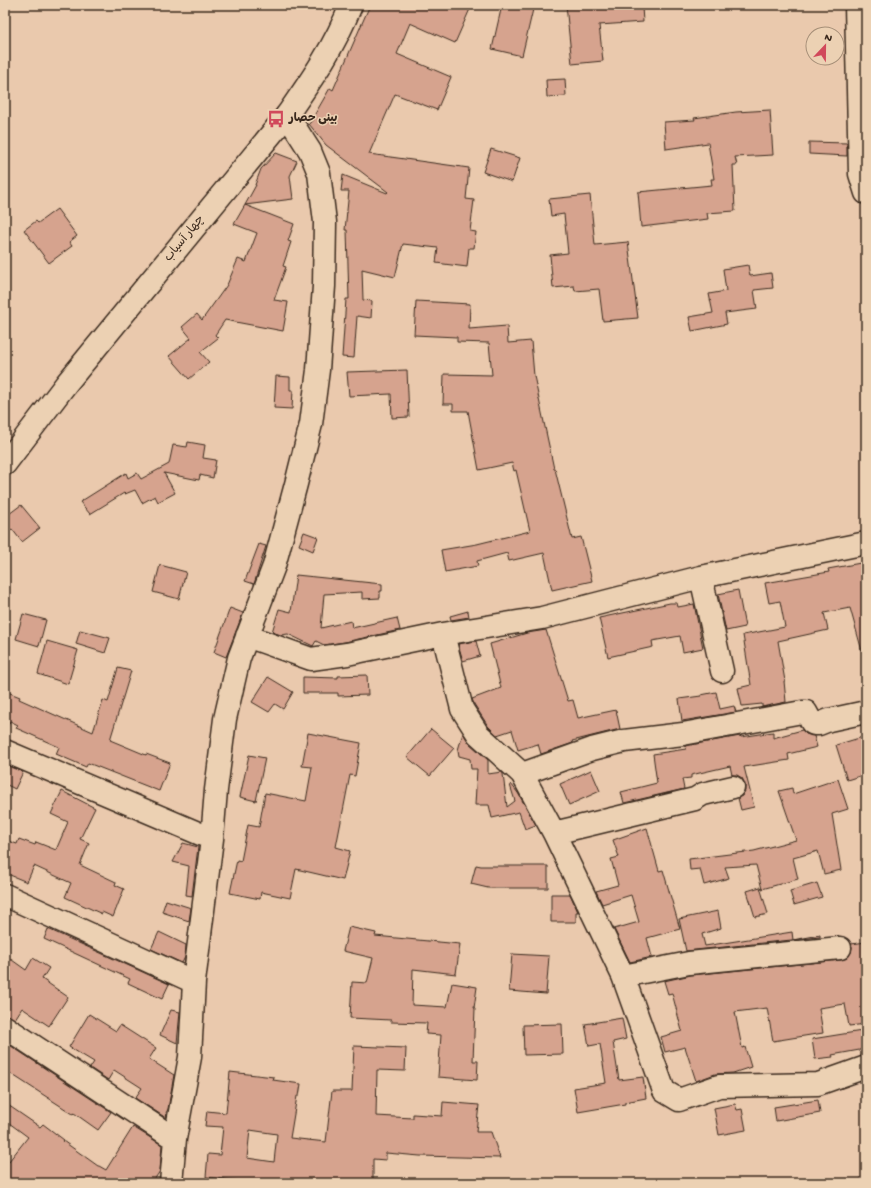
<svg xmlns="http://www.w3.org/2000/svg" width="871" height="1188" font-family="'Gochi Hand','Playpen Sans Arabic',sans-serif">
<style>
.building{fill:#d6a38e;stroke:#3b2a1e;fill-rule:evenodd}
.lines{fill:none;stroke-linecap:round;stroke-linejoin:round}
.minor-casing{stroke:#3b2a1e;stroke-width:25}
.highway-casing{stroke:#3b2a1e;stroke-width:25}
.minor{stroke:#ecd1b3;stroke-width:22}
.highway{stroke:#ecd1b3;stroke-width:22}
.labels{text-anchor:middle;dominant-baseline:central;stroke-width:3;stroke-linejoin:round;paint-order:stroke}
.poi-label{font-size:12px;font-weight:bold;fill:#3b2a1e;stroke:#ecd1b3;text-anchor:start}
.street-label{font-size:12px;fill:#3b2a1e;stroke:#ecd1b3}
</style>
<rect width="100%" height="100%" fill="#eac9ad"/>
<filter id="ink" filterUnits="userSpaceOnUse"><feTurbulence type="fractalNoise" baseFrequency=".025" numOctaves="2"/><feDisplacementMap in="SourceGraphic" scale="8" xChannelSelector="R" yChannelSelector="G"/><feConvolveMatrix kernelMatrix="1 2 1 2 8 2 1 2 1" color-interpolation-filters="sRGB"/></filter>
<g filter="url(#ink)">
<!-- building -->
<path class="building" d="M370,5H461L470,9L455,43L410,23L397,54L451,77L437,110L395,94L369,154L469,168L466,199L474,200L470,231L476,232L474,248H469L467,267L436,263L438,248L403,244L395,277L362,269L363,300L372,301L371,318L357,316L354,358L342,357L346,299H349L347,230H345L349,191H341L343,175L387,193L388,192L326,145L309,124L316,115L315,114L330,88L333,90Z
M502,5H534L522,56L492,49Z
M566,5H620V9L642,7L643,22L599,25L603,61L572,64Z
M565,79L566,96L547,97L546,80Z
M770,110L773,155L735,157L737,165H733L735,211L707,213L708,219L641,227L638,192L712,185L711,179H714L708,143L666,149L664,122L695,120L694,118L736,112Z
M809,142L847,143V156L809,154Z
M491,149L520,158L512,182L483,172Z
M276,153L297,161L290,176L293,199L245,205L256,185H255L261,169Z
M590,195L595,245L628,242L638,318L603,321L599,289L575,291L574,286L553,288L550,255L568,253L564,214L551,216L549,199Z
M245,205L294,224L288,241L291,242L283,266L286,267L274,300L288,302L283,331L225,320L215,335L218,338L200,352L209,362L189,379L169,356L191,338L182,327L197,314L202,320L227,285L238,259L246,262L257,233L234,224Z
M57,209L77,236L69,242L72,246L49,263L24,230L36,221L38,223Z
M748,265L750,276L771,273L773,288L754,290L757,309L725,313L727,324L692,331L689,317L713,313L709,294L726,291L723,269Z
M416,301L470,304L469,329L507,326L508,343L531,341L534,376L554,469H555L572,539L581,537L592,581L552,590L544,553L509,561L507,553L477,561L478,566L445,572L441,550L477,544L530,531L516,470L514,471L512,463L479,470L468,411H453V404H443L444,374L492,375L489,343L457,342V337L414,335Z
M407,370L409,417L392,418L391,394L349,396L347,372Z
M276,376L290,377V390H293L292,409L274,408Z
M188,442L205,445L203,458L216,460L213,478L200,475L199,480L164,473L175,493L158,502L155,496L142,503L135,490L125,494L124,493L90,514L80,502L126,473L128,478L137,473L141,479L169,464L173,445L187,447Z
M21,505L40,528L22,542L12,529L5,534V517Z
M304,532L318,537L313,551L299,545Z
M259,544L266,546L254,584L245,581Z
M866,562V651H862L850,608L824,613L828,630L778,641L785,681H784L786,702L762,707V704L742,706L738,688L751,685L743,635L785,627L780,601L769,603L765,583L829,572L828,569Z
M160,565L186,572L179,599L153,592Z
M296,575L382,584V591H380V598L362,599V592L324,594L321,628L351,621L352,628L397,618L400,630L345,642L324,645L316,641L313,646L288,634L281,635L272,632L279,609L291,612Z
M738,590L745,627L726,631L718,594Z
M670,603H677L678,607L694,604L703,648L683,652L680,636L652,641L653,647L608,657L599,618Z
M230,608L243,613L226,657L214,652Z
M468,611L469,617L451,620L450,616Z
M23,614L46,620L39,646L16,639Z
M80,630L110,638L105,653L76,644Z
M546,630L568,701L573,700L578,718L616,710L620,729L572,741L573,743L541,754L538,744L518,750L512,730L497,735L488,726L474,704L472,699L501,688L490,644L527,633Z
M47,641L78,650L68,684L38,674Z
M476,641L480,656L463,661L458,644Z
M118,668L131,671L110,740L146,755V754L170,763L159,791L88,763L86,767L56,754L59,747L16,728L18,725L10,721L5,732V691L20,697L19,699L93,732L103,700L108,702Z
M367,675L368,695L338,696V693H303V677L338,678V676Z
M268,677L293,692L283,709L275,704L269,712L252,702Z
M716,692L720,709L734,706L736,712L682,721L679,699L701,696V695Z
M431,729L454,748L430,776L407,757Z
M802,730L806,734L814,736L817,747L788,754L789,760L744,767L754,807L741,810L738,798L742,796L745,791V784L742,778L737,775H732L730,766L691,775V778L682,779L684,789L624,803L621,792L657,783L653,754L686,749L685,746L740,736L741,737L773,732V738Z
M308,733L361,743L355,776L350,775L336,847L350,851L343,880L296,869L290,898L261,892L260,899L230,893L237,860L241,861L248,825L259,827L265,793L306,801L312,767L302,766Z
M463,733L469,743L488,760V774L502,772L503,774L507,807L515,801L510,785L511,784L518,793L536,825L525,829L519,812L492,818L489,805H475L477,769H471L470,759L459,756L458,750Z
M866,736V774L847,780L836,745Z
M249,755L265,758L256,801L240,797Z
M5,765L23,772L15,789L5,784Z
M591,770L600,791L569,805L560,784Z
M838,779L848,809L832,814L841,870L824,874L818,851L793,858L798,879L762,889L756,865L725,867L729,878L704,885L700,869L690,870L689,859L754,851L796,840L779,791L792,788L793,794Z
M62,791L95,808L80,839L89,843L80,865L116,882L115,885L124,889L113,917L102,912V914L65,897L71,883L34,866L27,882L5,873V840L17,844L19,839L35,845L36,842L56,850L68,822L51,814Z
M647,828L659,871L663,870L680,929L647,938L652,957L630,962L614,929L639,922L631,895L602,904L596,891L618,885L611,859L619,857L613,840Z
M183,843L198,847L192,896L186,895L189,866L173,862Z
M476,865L481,866H548V888H488L471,884Z
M817,883L822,897L794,905L790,891Z
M760,887L768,914L755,917L747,891Z
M551,894H570L578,912H576V922H551Z
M166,900L191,908L189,921L162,912Z
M718,911L721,928L702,934L705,946L792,932L793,940L820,935V937L686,951L679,919Z
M349,927L376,933L375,936L460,944L456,974L413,969L412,1005L447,1007L452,983L477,987L474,1008H475L473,1061H478L477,1080L438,1077L441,1035L426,1034L427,1023L391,1022V1020L350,1018L352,982L367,983L373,958L343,951Z
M48,929L169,984L162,999L128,983L130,979L44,939Z
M159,932L186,945L185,957L182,963L151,949Z
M866,942V1024L849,1026L845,1004L819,1008L823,1033L773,1041L767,1008L735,1012L742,1048L745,1047L751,1067L733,1073L715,1074L696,1081L685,1047L665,1052L661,1037L682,1031L672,993L668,994L664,981L691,975L841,960L847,958L851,953L852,947L851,944Z
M512,954L549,956L546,994L509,991Z
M5,955L26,970L33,958L49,968L42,979L68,997L49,1026L22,1008L15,1019L5,1015Z
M171,1010L180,1012L177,1043L160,1035Z
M89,1014L116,1031L120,1025L156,1048L149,1059L174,1075L168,1109L166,1113H167L166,1118L135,1098L142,1088L114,1070L108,1080L90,1068L94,1062L69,1047Z
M622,1018L626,1039L613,1042L619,1080L643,1077L646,1098L625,1102V1104L578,1112L574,1088L606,1083L600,1044L589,1046L585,1024Z
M562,1024L563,1054L524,1055L523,1025Z
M862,1031L865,1049L832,1055L833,1057L815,1059L812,1039Z
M5,1042L111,1112L98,1130L74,1113L73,1114L5,1070Z
M354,1046L406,1048L405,1071L377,1070L376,1116L413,1118V1114L442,1116L443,1102L479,1105L476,1132H491L500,1158L420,1156L386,1153V1160L373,1159V1183H260L206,1177L208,1154L220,1155L223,1127L205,1126L207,1111L226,1113L230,1072L274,1077L273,1080L301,1084L299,1096H297L290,1138L326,1142L332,1091H352ZM250,1130L277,1134L274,1162L247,1158Z
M818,1100L820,1113L776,1121L774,1107Z
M5,1103L40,1127L43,1124L64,1140L63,1141L98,1166H99L106,1170L133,1127L162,1145L160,1171L152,1183H5V1166L28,1137L5,1120Z
M735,1104L737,1110L742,1109L746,1130L719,1135L714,1108Z"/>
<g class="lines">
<!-- minor casing -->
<g class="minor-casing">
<path id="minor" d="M856,5L860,174L866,193
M701,577L722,671
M443,634L462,709L478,734L522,774L554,833L623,976L664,1091L679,1100L719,1086L818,1084L866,1067
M247,636L311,659L347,654L443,634L542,618L701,577L866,543
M5,751L212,839
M522,774L592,749L624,741L683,734L802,712H806L812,723L814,724H819L829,720L866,712
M554,833L695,799L703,794L733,787
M5,895L194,982
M623,976L689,963L840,948
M5,1027L175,1139
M171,1183L175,1139L190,1057L194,982L212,839L216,790L225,719L239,658L274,566L296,484L311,424L318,370L324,286L325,222L319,173L310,151L287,115"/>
</g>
<!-- highway casing -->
<g class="highway-casing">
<path id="highway" d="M5,464L66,384L287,115C312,79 335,46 351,5"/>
</g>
<!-- minor -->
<use href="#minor" class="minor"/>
<!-- highway -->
<use href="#highway" class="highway"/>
</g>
</g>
<!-- icons -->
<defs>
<g id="bus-bare" transform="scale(1.38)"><path d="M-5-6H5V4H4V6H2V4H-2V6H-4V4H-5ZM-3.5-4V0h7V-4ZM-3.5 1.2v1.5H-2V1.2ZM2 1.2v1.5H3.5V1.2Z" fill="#d1495b" stroke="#ecd1b3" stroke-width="2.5" paint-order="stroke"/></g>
</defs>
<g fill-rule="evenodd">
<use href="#bus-bare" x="276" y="119"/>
</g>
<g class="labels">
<!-- poi labels -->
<g class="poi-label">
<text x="289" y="119">بینی حصار</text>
</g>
<!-- street labels -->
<g class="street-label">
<text transform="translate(185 239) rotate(-51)">چهار آسیاب</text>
</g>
</g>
<!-- margin -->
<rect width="871" height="1188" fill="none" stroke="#ecd1b3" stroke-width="20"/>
<rect x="10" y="10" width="851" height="1168" fill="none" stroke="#3b2a1e" stroke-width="1.5" filter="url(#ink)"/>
<!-- north arrow -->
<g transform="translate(825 46) rotate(22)"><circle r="19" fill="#ecd1b3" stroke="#a58e77"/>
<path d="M0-3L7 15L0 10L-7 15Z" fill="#d1495b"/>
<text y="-6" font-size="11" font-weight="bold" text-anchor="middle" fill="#3b2a1e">N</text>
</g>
</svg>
